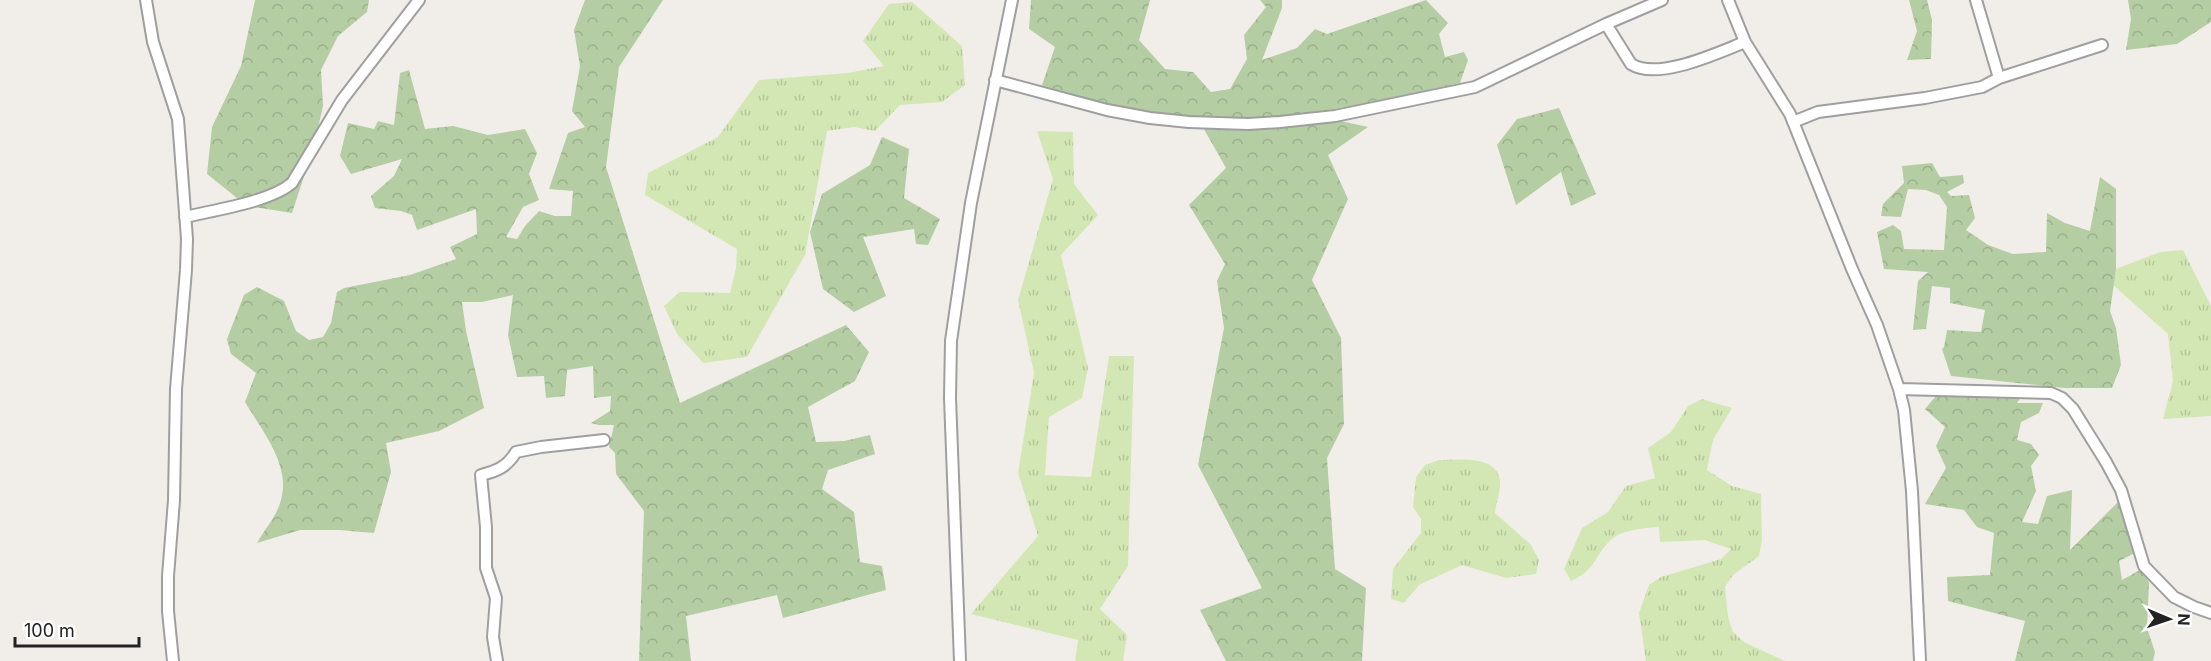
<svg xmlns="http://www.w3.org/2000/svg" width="2211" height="661" font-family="Inter,sans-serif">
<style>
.grass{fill:url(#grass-tufts)}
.forest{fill:url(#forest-crowns)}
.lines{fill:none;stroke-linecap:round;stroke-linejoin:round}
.minor-casing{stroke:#9f9f9f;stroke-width:14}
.minor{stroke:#fff;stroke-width:10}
</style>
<defs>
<pattern id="grass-tufts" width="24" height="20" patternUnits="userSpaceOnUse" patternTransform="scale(1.5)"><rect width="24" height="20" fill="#d3e7b4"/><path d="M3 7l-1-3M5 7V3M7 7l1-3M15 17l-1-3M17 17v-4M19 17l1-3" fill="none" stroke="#b5c69a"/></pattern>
<pattern id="forest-crowns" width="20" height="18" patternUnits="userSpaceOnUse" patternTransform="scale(1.5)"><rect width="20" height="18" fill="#b4cda2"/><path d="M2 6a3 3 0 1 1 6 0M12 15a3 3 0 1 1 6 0" fill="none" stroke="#9ab08b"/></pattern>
</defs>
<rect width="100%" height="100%" fill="#f1eeea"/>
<!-- grass -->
<path class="grass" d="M912,2L962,46L965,85L942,102L900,105L875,131L854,127L827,131L805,255L747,357L703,363L677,334L664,306L680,292L730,293L736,268L737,249L645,195L648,173L718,137L759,80L848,73L884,66L863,41L889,4Z
M1037,131L1073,132L1074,184L1098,215L1061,255L1088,368L1082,398L1049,417L1045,475L1091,477L1109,356H1134L1128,566L1100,609L1127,635L1123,661H1075L1078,640L971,614L1038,536L1018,473L1034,373L1018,300L1053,179Z
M2183,250L2211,306V416L2163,419L2173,381L2168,334L2113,285L2116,269L2160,252Z
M1702,399L1732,408L1713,440L1707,470L1732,486L1761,494L1762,540L1759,556L1733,575L1725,587L1728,617L1733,632L1744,642L1785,661H1646L1639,613L1649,585L1661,577L1721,559L1731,549L1705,540L1660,542L1659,527C1647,527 1621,531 1613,538C1594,554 1598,569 1571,581L1564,569L1582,528L1608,512L1626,486L1655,478L1648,448L1671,432L1688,406Z
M1439,460C1459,460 1495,454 1500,480C1501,490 1496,503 1495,513L1531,545L1539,560L1536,574L1506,578L1462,565L1419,585L1404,603L1391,599L1393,569L1421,533V519L1413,507L1416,477L1425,465Z"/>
<!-- forest -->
<path class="forest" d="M255,0H369L367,12L338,36L321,70L323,106L314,146L292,213L247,206L207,174L212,127L241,66Z
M585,0H663L619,67L606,167L680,403L846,325L869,352L855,381L808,407L816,442L844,441L870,435L875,454L828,470L822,489L854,512L860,562L882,566L886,590L783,618L777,595L686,616L691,661H639L644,511L616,474L615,453L609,447L614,425H599L591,423L610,411L611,396L594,398L593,366L567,370L565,396L546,398L544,376L517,377L508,335L513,295L482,302H462L466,331L484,408L439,431L386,443L391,472L374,533L339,530H300L257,543C264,530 276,517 280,503C293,467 262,431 245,402L256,373L231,354L227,339L244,295L257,287L284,301L296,331L309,340L323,337L331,323L337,292L344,288L410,275L456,259L450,247L477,234L476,209L417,230L412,215L401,211L375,208L371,196L394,176L402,159L351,174L340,156L348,123L374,129L378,121L394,125L400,73L409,70L425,129L453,126L488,135L525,129L537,153L529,174L539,200L523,207L506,237L517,239L525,226L539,211L555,216H571L573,191L549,189L568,133L585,127L572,111L580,66L574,30Z
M1031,0H1150L1139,40L1165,69L1193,72L1211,92L1230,89L1247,59L1244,35L1266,7L1260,0H1282V8L1262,60L1297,48L1315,29L1327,34L1426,0L1448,23L1439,34L1445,57L1464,52L1468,60L1460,83C1402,96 1344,109 1285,116C1271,118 1258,121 1244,121C1181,122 1101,108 1042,85L1055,47L1029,29Z
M1909,0H1927L1932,20L1931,59L1907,60L1917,31Z
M2128,0H2211V22L2177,44L2126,50L2131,19Z
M1559,108L1596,194L1571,206L1561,172L1516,205L1497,145L1517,119Z
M1336,120L1368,127L1328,155L1348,199L1312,280L1341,338L1344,424L1327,458L1335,569L1366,588L1362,661H1226L1200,610L1262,588L1198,465L1224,328L1217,281L1225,264L1189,205L1226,168L1201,124L1276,128Z
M882,137L909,149L904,198L940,219L928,245L916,244L914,229L863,237L886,296L854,312L823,289L810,232L822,194L870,165Z
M1932,163L1940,177L1963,175L1964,183L1947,192L1951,196L1969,195L1975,218L1966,230L1988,245L2013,254L2046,252L2047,213L2065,223L2090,231L2100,177L2116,189V269L2110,311L2116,328L2121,365L2112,388H2065L1951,376L1942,349L1944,347L1947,330L1981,332L1985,310L1950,303V288L1932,286L1926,329L1913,330L1918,281L1928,272L1884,269L1877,232L1893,225L1901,231L1904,249L1944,250L1947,207L1939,195L1926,190L1908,189L1901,217L1881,216L1883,204L1904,183L1902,166Z
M1946,384L1984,388L2021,397L2017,403H2043L2039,413L2021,422L2017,440L2031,444L2039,455L2031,466L2036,491L2022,522L2038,524L2047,496L2072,490L2070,550L2120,500L2129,531L2133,554L2119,561L2122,580L2140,570L2149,582L2147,628L2155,652L2153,661H2015L2025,621L1948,601L1947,577L1990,575L1994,533L1977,527L1964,510L1925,504L1946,468L1936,446L1945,427L1925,409Z"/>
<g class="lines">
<!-- minor casing -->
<g class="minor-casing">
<path id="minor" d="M146,0L153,42L178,119L187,239L186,270L176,389L174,500L168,576V611L173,661
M1728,0L1745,42L1790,114L1852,269L1877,325L1899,389L1904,410L1912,491L1920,661
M1976,0L1999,78
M1606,24L1631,64C1658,81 1717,53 1745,42
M995,80L1107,110L1150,118L1189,122L1248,124L1280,122L1335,116L1475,87L1606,24L1662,0
M1793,122L1818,112L1925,98L1982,87L1999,78L2102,45
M185,217C214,210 270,202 292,183L342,100L419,0
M1899,389L2051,393L2062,398L2073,409L2106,462L2121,490L2144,566L2174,597L2194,607L2211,613
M497,661L493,637L496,598L486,568V527L481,475C497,471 507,467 516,452L541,447L604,440
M960,661L950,398L951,341L971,203L1012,0"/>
</g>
<!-- minor -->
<use href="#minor" class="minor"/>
</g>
<!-- north arrow -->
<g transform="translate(2169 619) rotate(92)" stroke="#ffffff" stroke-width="4.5" paint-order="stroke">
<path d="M0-4.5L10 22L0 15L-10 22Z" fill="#222222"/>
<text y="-9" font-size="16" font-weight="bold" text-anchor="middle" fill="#222222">N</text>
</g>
<!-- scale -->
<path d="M15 637v9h124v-9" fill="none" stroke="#222222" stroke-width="3"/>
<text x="24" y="637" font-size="18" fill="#222222" stroke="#ffffff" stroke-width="4.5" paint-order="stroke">100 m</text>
</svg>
